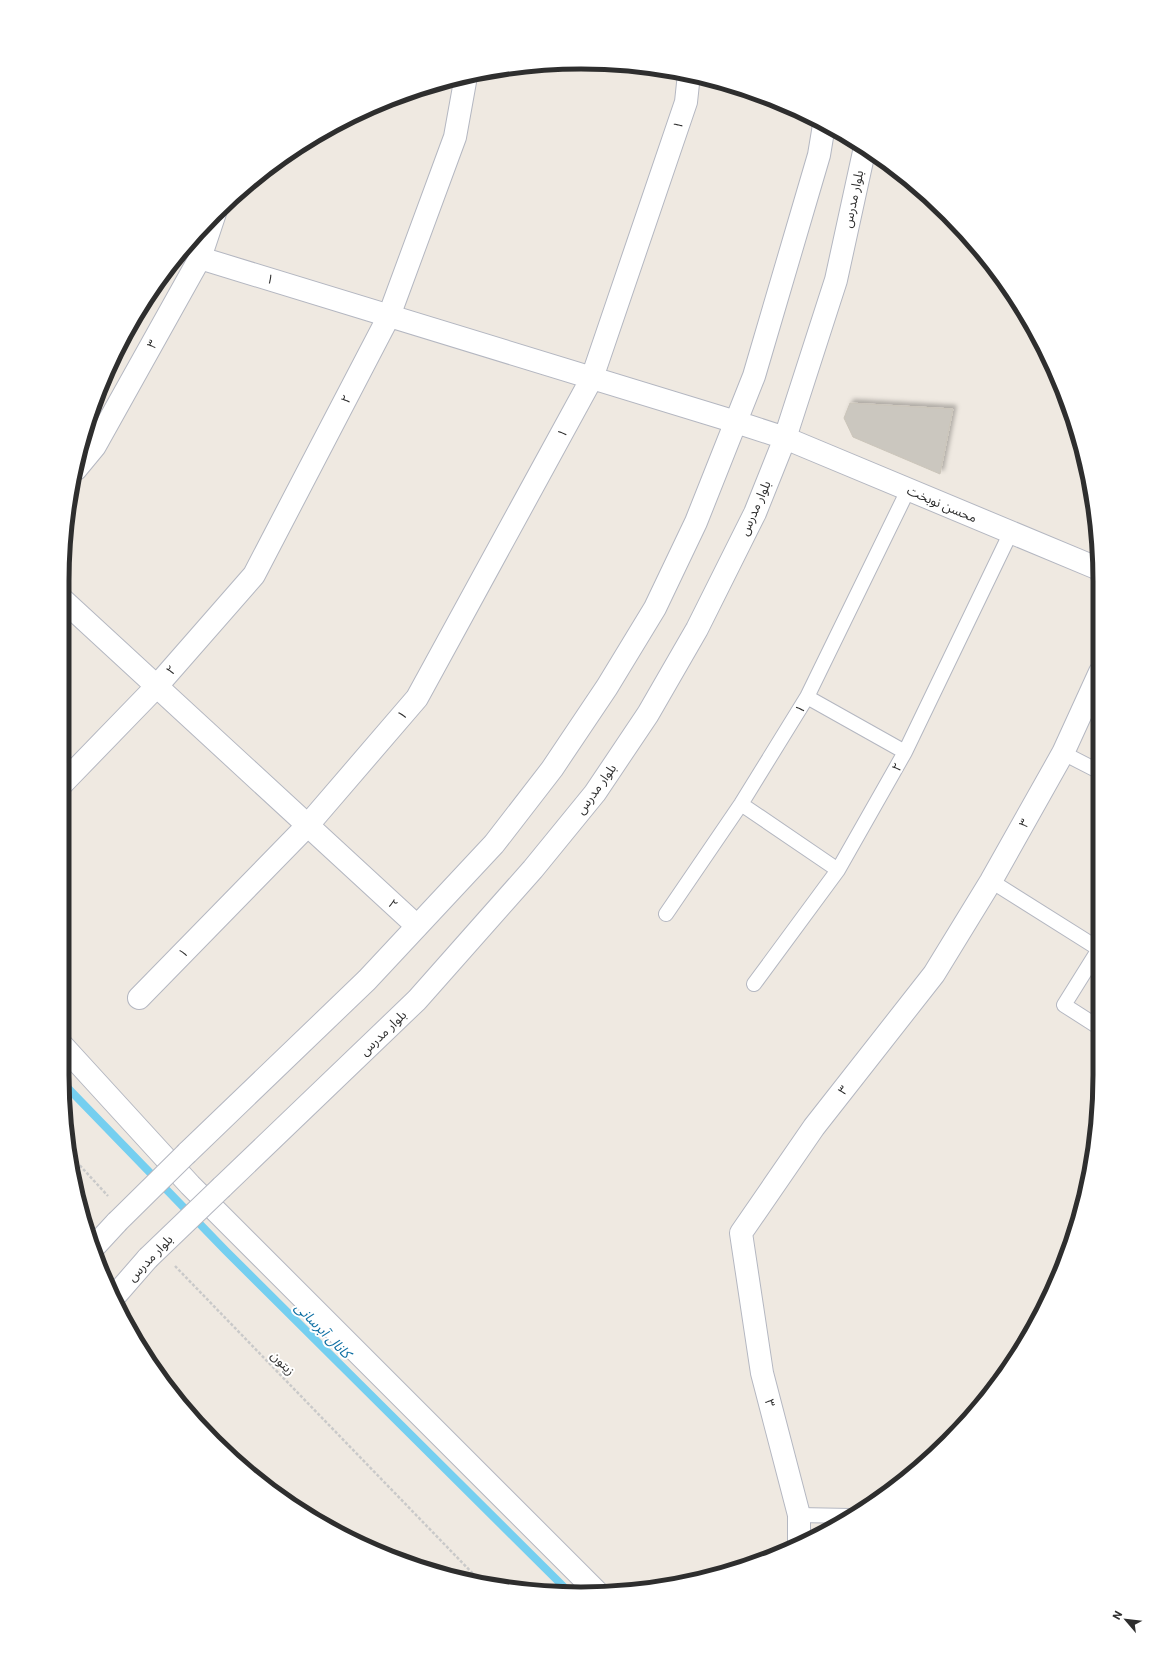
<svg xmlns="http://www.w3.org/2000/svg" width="1162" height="1656" font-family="Roboto,'Noto Sans Arabic',sans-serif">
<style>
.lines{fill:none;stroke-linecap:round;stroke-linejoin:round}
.stream{stroke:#75cff0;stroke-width:8}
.building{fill:#cbc7bf;stroke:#cbc5ba;filter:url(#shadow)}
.service-casing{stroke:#b4b7c1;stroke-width:16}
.minor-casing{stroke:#b4b7c1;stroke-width:24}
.tertiary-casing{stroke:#b4b7c1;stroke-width:24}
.path{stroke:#c9c9c9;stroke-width:2.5;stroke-dasharray:3 2;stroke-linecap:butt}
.service{stroke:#fff;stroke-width:14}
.minor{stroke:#fff;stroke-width:22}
.tertiary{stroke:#fff;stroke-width:22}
.tertiary-bridge-casing{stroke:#b4b7c1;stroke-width:24;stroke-linecap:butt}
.tertiary-bridge{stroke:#fff;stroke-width:22}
.labels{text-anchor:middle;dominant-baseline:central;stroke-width:4;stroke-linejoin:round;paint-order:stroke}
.street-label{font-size:13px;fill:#2e2e2e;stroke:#fff}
.water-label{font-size:14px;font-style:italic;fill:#0d6fa3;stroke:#fff}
.rim{fill:none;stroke:#2e2e2e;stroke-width:5}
</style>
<defs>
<filter id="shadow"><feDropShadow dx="3.5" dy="-3.5" stdDeviation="2" flood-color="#0004"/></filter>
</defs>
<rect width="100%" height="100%" fill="#efe9e1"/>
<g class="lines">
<!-- stream -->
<path class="stream" d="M63,1083L226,1251L568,1591"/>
</g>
<!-- building -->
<path class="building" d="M850,403L953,409L940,474L853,437L844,418Z"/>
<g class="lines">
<!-- service casing -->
<g class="service-casing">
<path id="service" d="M807,697L905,752
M1063,753L1100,772
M741,804L838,870
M991,881L1099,949L1064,1005L1100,1028
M666,914L741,804L807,697L908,490
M754,984L838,870L905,752L1011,532
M799,1515L850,1516"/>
</g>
<!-- minor casing -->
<g class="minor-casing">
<path id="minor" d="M200,258L736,422
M785,438L1099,569
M76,469L95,446L200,258L215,213
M62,599L417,926
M62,784L156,687L254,575L389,316L455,137L466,76
M139,998L307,826L417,698L592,378L686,102L689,74
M62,1045L190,1185L597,1592
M799,1544V1515L762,1373L741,1233L814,1127L934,974L991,881L1063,753L1100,672"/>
</g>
<!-- tertiary casing -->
<g class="tertiary-casing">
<path id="tertiary" d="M736,422L785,438
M187,1153L367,980L494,844L552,769L607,687L655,608L696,522L754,376L819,155L824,125
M222,1187L417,1000L533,869L595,793L648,714L697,629L755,513L785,438L836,280L865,147
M93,1248L117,1222
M114,1297L148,1258"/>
</g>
<!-- path -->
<path class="path" d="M73,1158L108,1196
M175,1266L480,1581"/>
<!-- service -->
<use href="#service" class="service"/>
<!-- minor -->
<use href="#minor" class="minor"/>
<!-- tertiary -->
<use href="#tertiary" class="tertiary"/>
<!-- tertiary-bridge casing -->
<g class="tertiary-bridge-casing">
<path id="tertiary-bridge" d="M117,1222L187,1153
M148,1258L222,1187"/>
</g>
<!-- tertiary-bridge -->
<use href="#tertiary-bridge" class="tertiary-bridge"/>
</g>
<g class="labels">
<!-- street labels -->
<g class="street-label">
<text transform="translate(678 125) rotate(-71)">۱</text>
<text transform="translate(853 199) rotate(-78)">بلوار مدرس</text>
<text transform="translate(270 279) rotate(17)">۱</text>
<text transform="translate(152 344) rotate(-61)">۳</text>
<text transform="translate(346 399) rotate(-62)">۲</text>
<text transform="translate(562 433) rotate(-61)">۱</text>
<text transform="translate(942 504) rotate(23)">محسن نوبخت</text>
<text transform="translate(755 508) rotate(-66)">بلوار مدرس</text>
<text transform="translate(171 670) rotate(-49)">۲</text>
<text transform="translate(800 709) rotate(-58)">۱</text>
<text transform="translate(402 715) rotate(-49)">۱</text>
<text transform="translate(897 767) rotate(-60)">۲</text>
<text transform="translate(596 789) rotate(-54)">بلوار مدرس</text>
<text transform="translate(1024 823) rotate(-61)">۳</text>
<text transform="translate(393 904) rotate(43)">۲</text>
<text transform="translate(183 953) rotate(-46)">۱</text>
<text transform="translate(383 1033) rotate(-44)">بلوار مدرس</text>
<text transform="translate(843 1090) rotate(-52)">۳</text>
<text transform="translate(150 1258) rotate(-46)">بلوار مدرس</text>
<text transform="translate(283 1363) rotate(46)">زیتون</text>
<text transform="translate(770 1403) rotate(75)">۳</text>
</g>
<!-- water labels -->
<g class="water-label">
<text transform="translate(323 1330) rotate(45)">کانال آبرسانی</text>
</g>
</g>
<!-- crop -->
<path d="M0 0H1162V1656H0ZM581 69H581A512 512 0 0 1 1093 581V1075A512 512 0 0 1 581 1587H581A512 512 0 0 1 69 1075V581A512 512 0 0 1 581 69Z" fill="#fff" fill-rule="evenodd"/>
<path class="rim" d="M581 69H581A512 512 0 0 1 1093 581V1075A512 512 0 0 1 581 1587H581A512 512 0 0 1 69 1075V581A512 512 0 0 1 581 69Z"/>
<!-- north arrow -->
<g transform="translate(1126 1620) rotate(298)" stroke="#ffffff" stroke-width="3" paint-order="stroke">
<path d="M0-3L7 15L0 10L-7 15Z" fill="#2e2e2e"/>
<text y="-6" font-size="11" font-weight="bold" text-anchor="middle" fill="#2e2e2e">N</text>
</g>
</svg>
